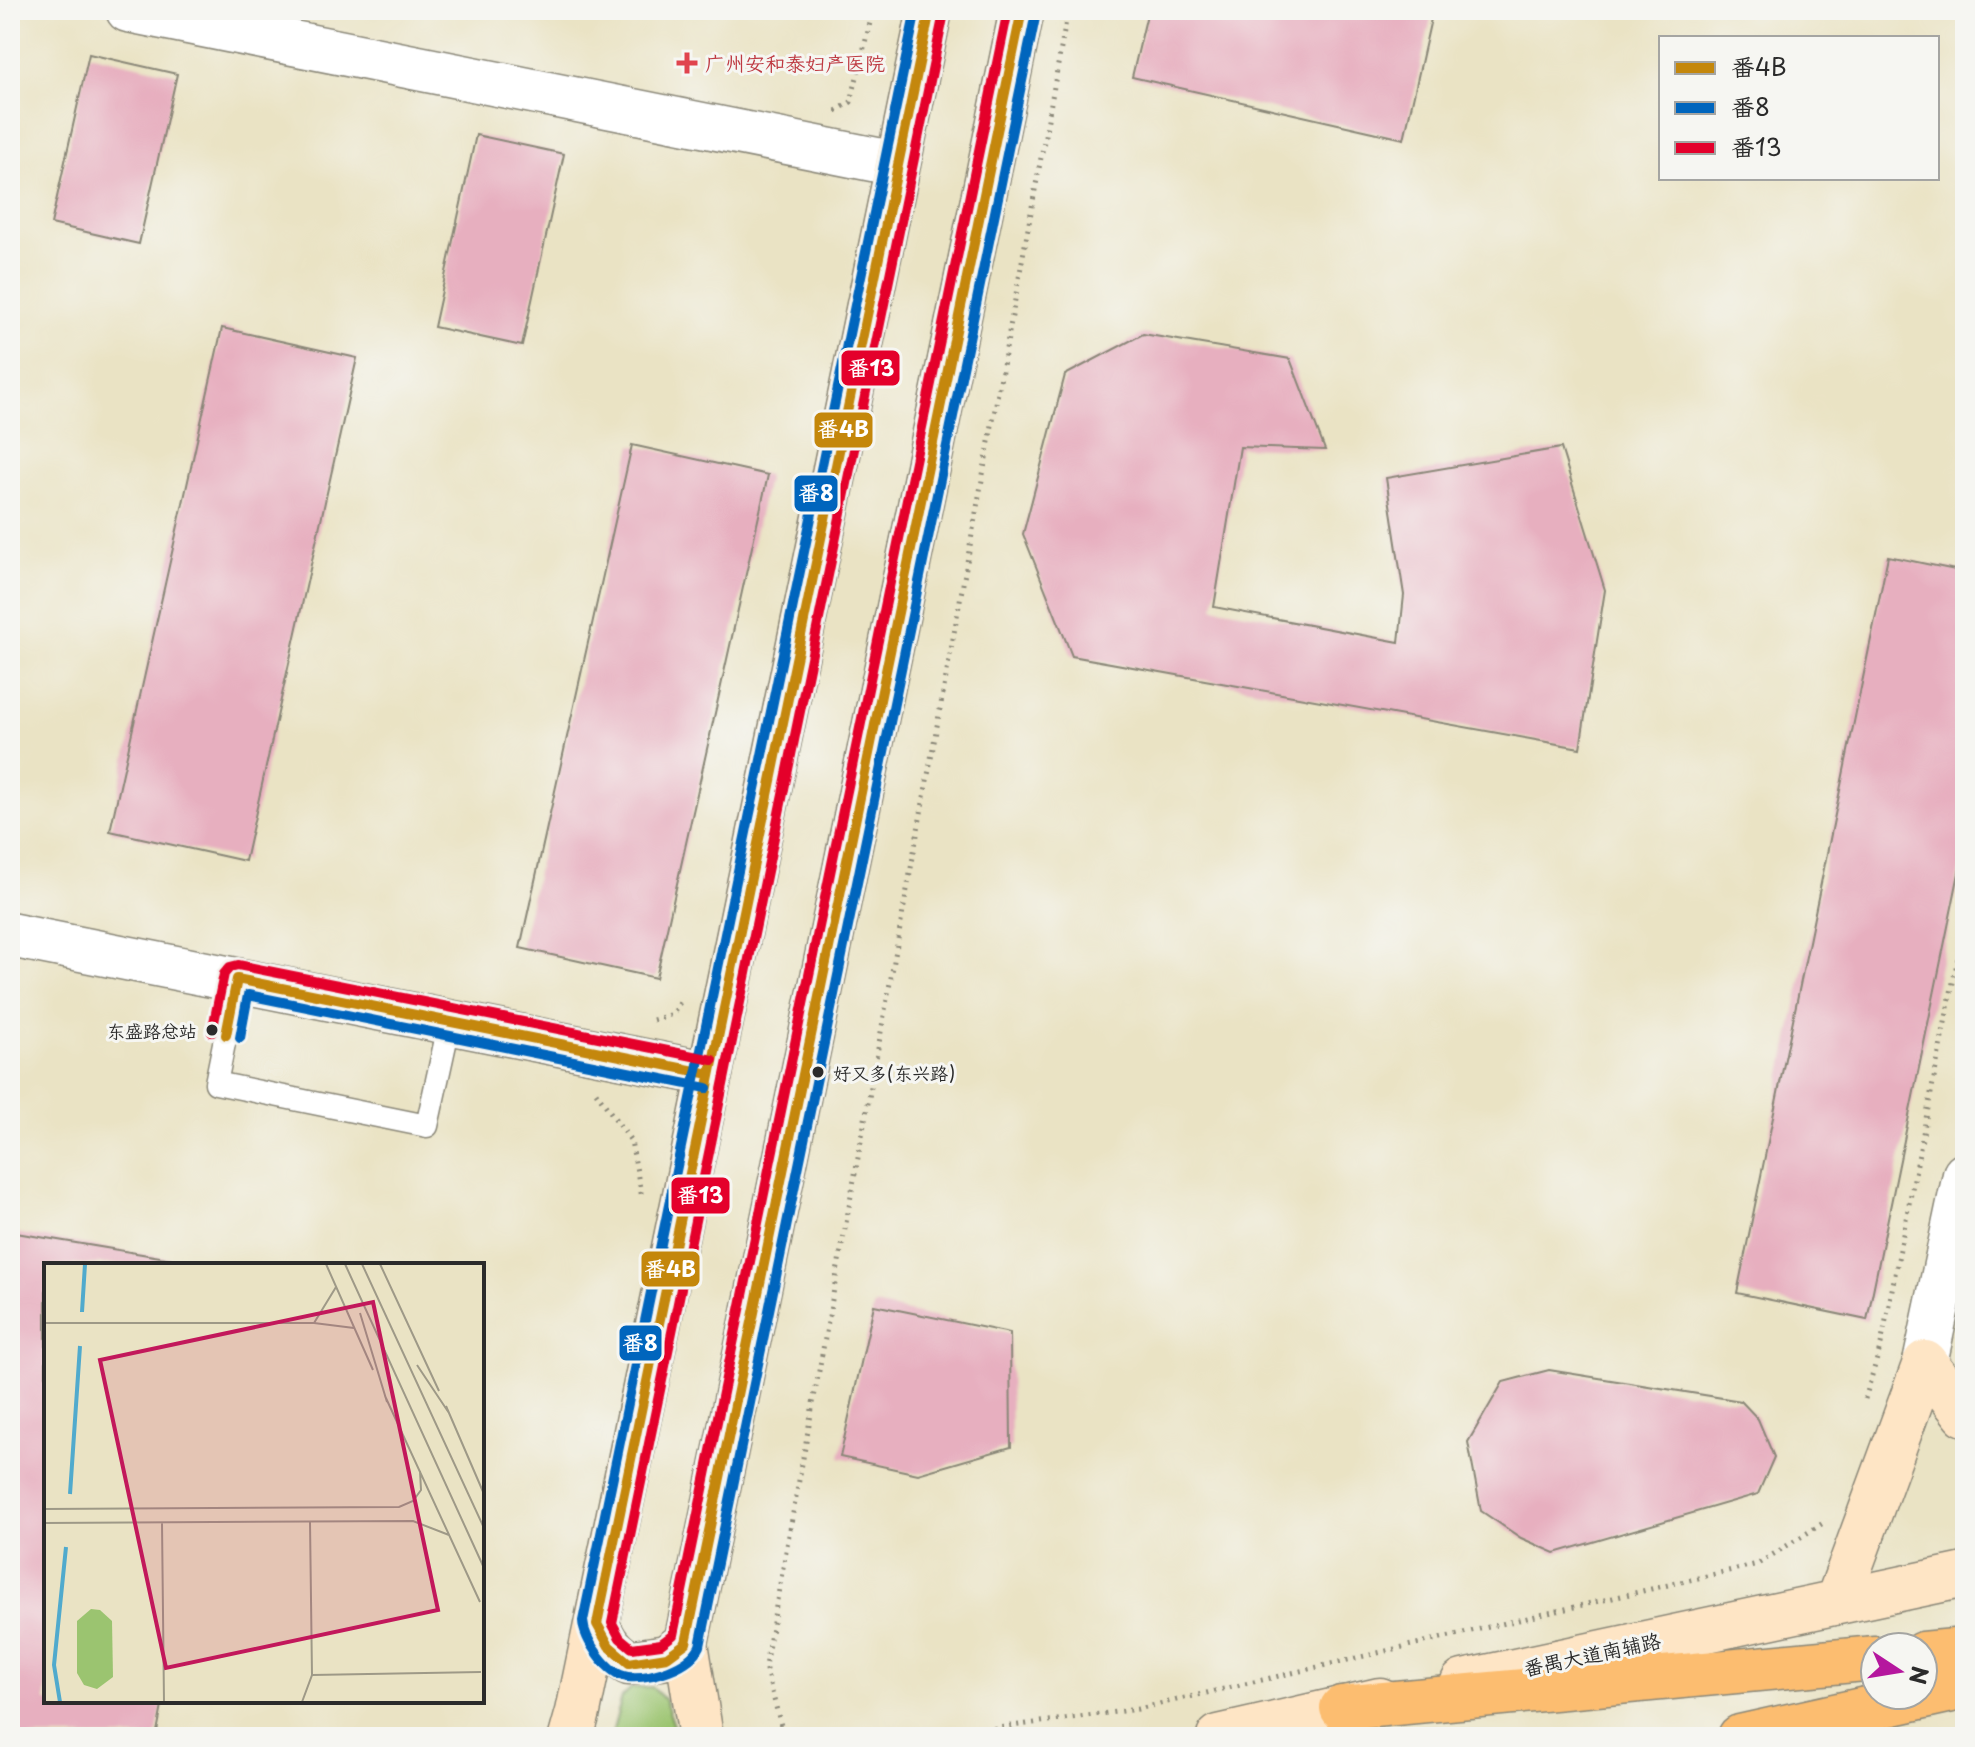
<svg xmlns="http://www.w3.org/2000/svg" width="1975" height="1747" font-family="'Playpen Sans','LXGW WenKai TC',sans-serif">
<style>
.green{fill:#9bc470;stroke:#63784e;stroke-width:2}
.building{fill:#e7afbf}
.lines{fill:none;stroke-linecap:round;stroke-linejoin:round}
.service-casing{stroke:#8a8778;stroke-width:25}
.tertiary-casing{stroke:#8a8778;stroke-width:47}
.secondary-casing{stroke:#8a8778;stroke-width:47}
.trunk-casing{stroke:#8a8778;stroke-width:47}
.path{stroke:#8a8778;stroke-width:5;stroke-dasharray:2 6;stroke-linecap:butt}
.service{stroke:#fff;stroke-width:22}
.tertiary{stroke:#fff;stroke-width:44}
.secondary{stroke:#fee5c5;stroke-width:44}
.trunk{stroke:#fcbd6f;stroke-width:44}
.bus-1-casing{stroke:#f6f6f2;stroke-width:16}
.bus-2-casing{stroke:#f6f6f2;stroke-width:16}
.bus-3-casing{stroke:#f6f6f2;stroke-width:16}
.bus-1{stroke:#c4870b;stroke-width:10}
.bus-2{stroke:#0065bd;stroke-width:10}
.bus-3{stroke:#e4002b;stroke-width:10}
.health-dot{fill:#e0444e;stroke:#f6f6f2;stroke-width:3}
.bus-dot{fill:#2b2b2b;stroke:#f6f6f2;stroke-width:3}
.labels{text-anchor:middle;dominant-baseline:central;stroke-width:6;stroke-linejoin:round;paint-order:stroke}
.bus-label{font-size:18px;fill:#2b2b2b;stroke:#f6f6f2;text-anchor:end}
.health-label{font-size:20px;fill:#be3a42;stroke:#f6f6f2;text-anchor:start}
.street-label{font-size:20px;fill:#2b2b2b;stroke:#f6f6f2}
.inset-river{fill:none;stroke:#50aacd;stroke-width:4}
.inset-road{fill:none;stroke:#9e9987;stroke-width:2}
.view{fill:#c2185b;fill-opacity:0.15;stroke:#c2185b;stroke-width:4}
.inset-edge{fill:none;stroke:#2b2b2b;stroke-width:4}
.line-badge{stroke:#f6f6f2;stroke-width:3}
.badge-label{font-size:22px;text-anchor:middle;font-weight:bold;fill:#fff}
</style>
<rect width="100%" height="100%" fill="#f6f6f2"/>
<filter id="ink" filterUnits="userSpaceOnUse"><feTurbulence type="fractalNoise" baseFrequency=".0125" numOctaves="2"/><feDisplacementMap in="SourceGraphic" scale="16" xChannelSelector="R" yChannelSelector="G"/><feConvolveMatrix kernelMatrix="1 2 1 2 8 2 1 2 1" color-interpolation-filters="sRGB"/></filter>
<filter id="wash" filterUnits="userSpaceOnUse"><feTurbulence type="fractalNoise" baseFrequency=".006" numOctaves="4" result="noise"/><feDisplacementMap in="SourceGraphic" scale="32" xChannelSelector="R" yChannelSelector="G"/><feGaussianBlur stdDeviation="1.8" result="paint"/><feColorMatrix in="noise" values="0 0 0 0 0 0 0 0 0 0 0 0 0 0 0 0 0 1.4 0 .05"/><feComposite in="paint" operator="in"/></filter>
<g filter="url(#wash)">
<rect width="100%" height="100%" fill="#eae3c4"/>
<!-- green -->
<path class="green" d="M652,1687L665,1700L678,1737H611L622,1697L631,1688Z"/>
<g id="blocks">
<!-- building -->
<path class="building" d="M1148,10H1433L1404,139L1132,77Z
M89,54L177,74L139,244L51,224Z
M476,135L564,154L522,346L434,327Z
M222,328L357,358L245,861L110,831Z
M1143,334L1290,359L1325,450L1240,447L1214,607L1399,642L1404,595L1386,478L1561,448L1605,590L1580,748L1072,656L1023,534L1065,375Z
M632,445L768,475L656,978L520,948Z
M1888,556L1965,572V844L1867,1320L1737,1293Z
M10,1232L196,1263L46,1265V1701H163L156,1737H10Z
M874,1305L1010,1333L1011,1447L918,1474L840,1457Z
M1549,1370L1741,1401L1758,1419L1774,1457L1758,1494L1555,1553L1521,1538L1481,1511L1468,1442L1503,1382Z"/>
</g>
</g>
<g filter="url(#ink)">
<use href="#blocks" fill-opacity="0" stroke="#8a8778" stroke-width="2"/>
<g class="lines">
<!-- service casing -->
<g class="service-casing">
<path id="service" d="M237,979L216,1083L427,1126L450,1021"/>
</g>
<!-- tertiary casing -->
<g class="tertiary-casing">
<path id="tertiary" d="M128,10L897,164
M10,935L710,1074
M1925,1363L1965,1175"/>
</g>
<!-- secondary casing -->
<g class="secondary-casing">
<path id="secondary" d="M1925,1363L1965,1414
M1838,1600L1925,1363
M597,1624C604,1642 612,1653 629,1663L667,1657L686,1643
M1463,1682L1965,1575
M571,1737L578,1712L930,10
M701,1737L686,1643L1022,10
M1219,1737L1380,1700"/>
</g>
<!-- trunk casing -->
<g class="trunk-casing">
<path id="trunk" d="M1923,1654L1965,1650
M1342,1708L1875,1658
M1740,1737L1965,1687"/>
</g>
<!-- path -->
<path class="path" d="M70,10L88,14
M836,111L851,102L873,10
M653,1020L673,1014L682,999
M596,1092L631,1141L642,1198
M1865,1399L1881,1345L1965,922
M798,1737L783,1733L765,1666L1068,10
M930,1737L1138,1709L1758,1564L1823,1523"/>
<!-- service -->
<use href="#service" class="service"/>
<!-- tertiary -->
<use href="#tertiary" class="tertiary"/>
<!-- secondary -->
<use href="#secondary" class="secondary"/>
<!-- trunk -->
<use href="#trunk" class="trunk"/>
<!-- bus-1 casing -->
<g class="bus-1-casing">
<path id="bus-1" d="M930,10L597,1624L609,1646L629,1663L667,1657L686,1643L1022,10
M226,1035L237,979L710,1074"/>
</g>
<!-- bus-2 casing -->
<g class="bus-2-casing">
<path id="bus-2" d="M916,10L583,1621C584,1640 608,1675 628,1677C651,1679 690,1667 700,1646L1036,13
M240,1038L248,995L707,1088"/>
</g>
<!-- bus-3 casing -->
<g class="bus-3-casing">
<path id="bus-3" d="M944,13L612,1623L620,1638L632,1648L661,1644L673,1635L1008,10
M212,1032L224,974L230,967L238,965L713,1060"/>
</g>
<!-- bus-1 -->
<use href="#bus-1" class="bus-1"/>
<!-- bus-2 -->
<use href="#bus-2" class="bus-2"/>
<!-- bus-3 -->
<use href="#bus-3" class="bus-3"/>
</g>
</g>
<!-- markers -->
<path class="health-dot" d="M683 51h8v8h8v8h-8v8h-8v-8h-8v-8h8z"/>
<g class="bus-dot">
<circle cx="212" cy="1030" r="7"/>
<circle cx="818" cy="1072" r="7"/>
</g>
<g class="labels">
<!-- bus labels -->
<g class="bus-label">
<text x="197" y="1030">东盛路总站</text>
<text x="833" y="1072" text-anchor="start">好又多(东兴路)</text>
</g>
<!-- health labels -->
<g class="health-label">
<text x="705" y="63">广州安和泰妇产医院</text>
</g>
<!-- street labels -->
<g class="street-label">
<text transform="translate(1592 1654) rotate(-12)">番禺大道南辅路</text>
</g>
</g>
<!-- overview -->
<g transform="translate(44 1263)">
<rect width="440" height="440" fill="#eae3c4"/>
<path d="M47,346L56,347L68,358L69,414L53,426L40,422L33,410V358Z" fill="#9bc470"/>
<path class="inset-river" d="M38,49L41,1M26,231L36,83M16,439L10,402L22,284"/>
<path class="inset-road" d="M282,1L329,107M301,1L440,305M318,1L440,265M336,1L395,128M316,50L343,139M0,60H270M270,60L292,24M270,60L310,65M373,102L405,150M341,133L436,339M402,143L440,231M0,246L355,244L369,238L377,227L376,208M0,260L369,258L405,272M118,260L120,439M268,412L437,409M258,439L268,412L266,259"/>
<path class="view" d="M329,39L394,347L122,405L56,97Z"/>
<rect width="440" height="440" class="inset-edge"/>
</g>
<g class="line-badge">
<rect x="840" y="349" width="61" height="38" rx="8" fill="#e4002b"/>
<rect x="813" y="411" width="61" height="38" rx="8" fill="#c4870b"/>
<rect x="793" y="474" width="46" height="39" rx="8" fill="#0065bd"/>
<rect x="670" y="1176" width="61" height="39" rx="8" fill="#e4002b"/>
<rect x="640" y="1250" width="61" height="38" rx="8" fill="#c4870b"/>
<rect x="618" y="1324" width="45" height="38" rx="8" fill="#0065bd"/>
</g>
<g class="badge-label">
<text x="871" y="376">番13</text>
<text x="843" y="437">番4B</text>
<text x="816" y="501">番8</text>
<text x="700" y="1203">番13</text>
<text x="670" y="1277">番4B</text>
<text x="640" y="1351">番8</text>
</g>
<!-- margin -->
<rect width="1975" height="1747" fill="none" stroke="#f6f6f2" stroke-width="40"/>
<!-- legend -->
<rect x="1659" y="36" width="280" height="144" fill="#f6f6f2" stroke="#a5a5a2" stroke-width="2"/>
<rect x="1675" y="62" width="40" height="12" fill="#c4870b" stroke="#a5a5a2" stroke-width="2"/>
<text x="1731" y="76" font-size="24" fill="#2b2b2b">番4B</text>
<rect x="1675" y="102" width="40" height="12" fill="#0065bd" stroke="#a5a5a2" stroke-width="2"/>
<text x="1731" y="116" font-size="24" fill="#2b2b2b">番8</text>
<rect x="1675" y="142" width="40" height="12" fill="#e4002b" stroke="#a5a5a2" stroke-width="2"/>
<text x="1731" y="156" font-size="24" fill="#2b2b2b">番13</text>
<!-- north arrow -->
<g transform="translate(1899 1671) rotate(102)"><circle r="38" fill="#f6f6f2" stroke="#a5a5a2" stroke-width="2"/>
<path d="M0-6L14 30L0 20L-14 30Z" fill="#b5179e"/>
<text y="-12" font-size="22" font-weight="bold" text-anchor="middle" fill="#2b2b2b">N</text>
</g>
</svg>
